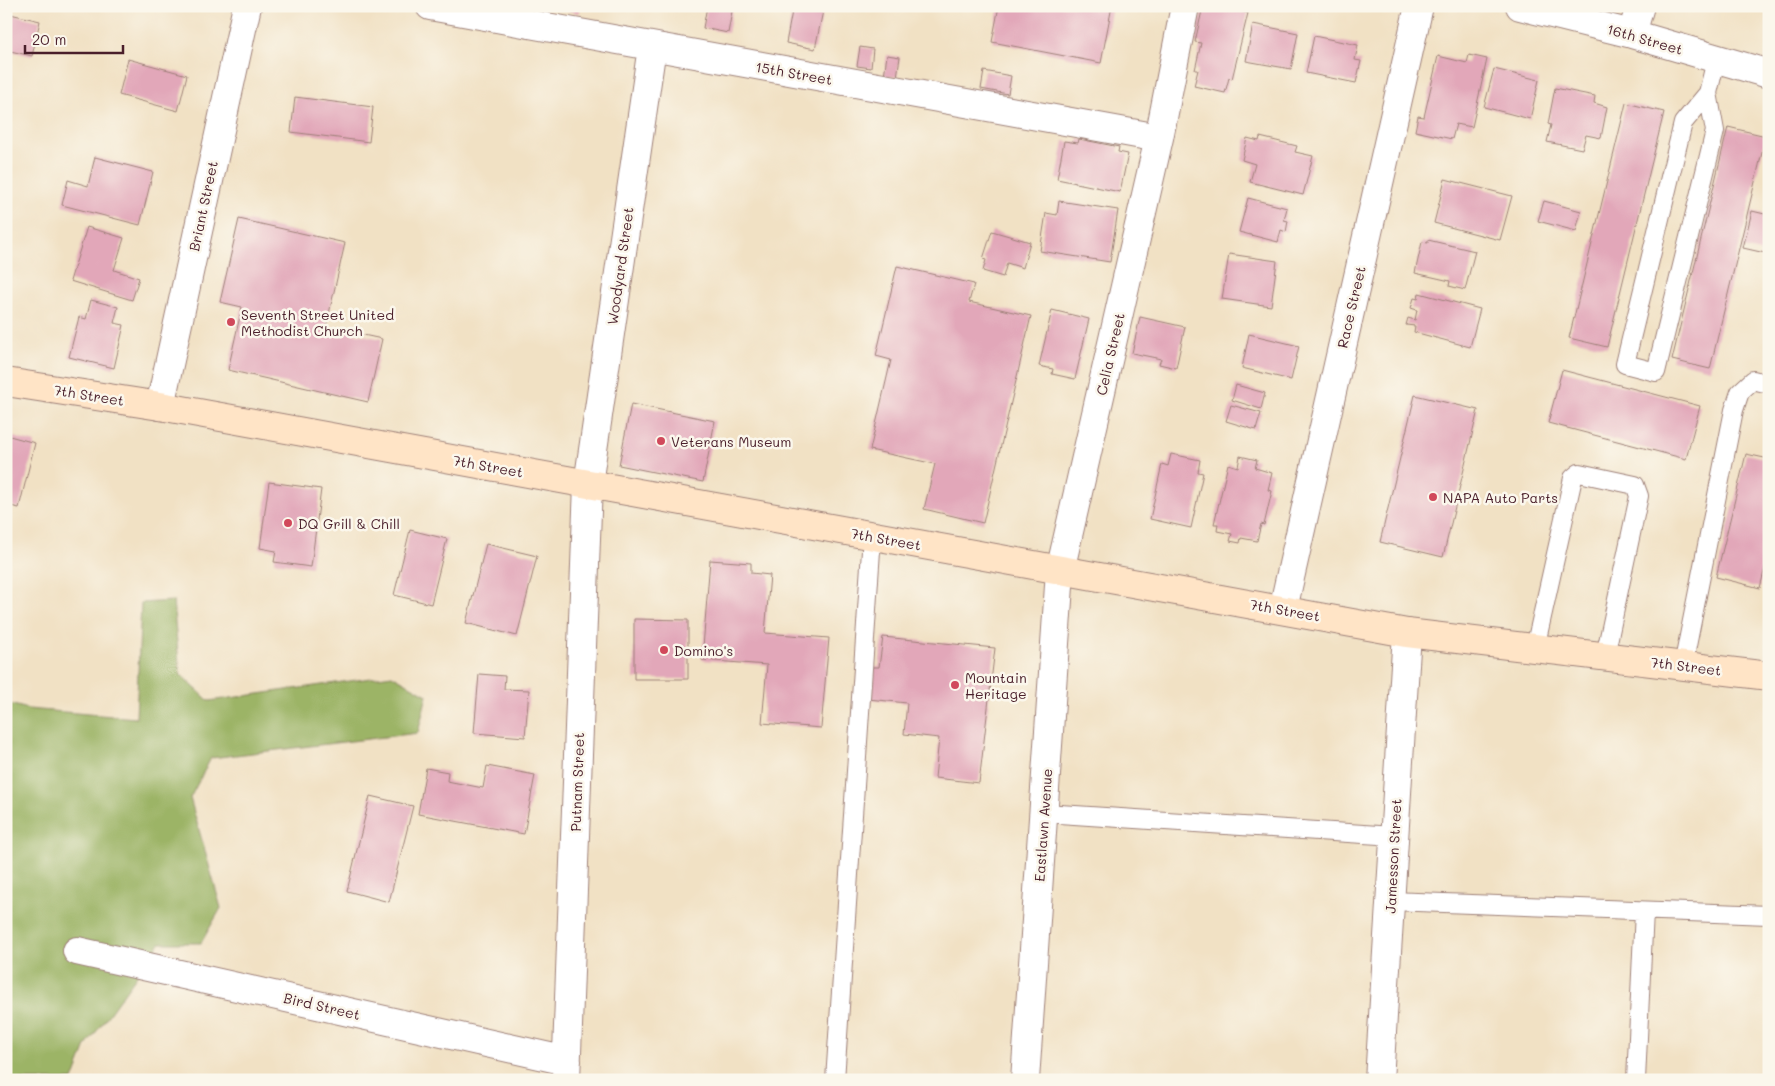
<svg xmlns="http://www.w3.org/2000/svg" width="1775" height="1086" font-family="Mali,sans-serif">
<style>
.forest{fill:#9cb466;stroke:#736a48}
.building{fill:#e2a7b9}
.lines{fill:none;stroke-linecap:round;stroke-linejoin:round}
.lane-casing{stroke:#9e8078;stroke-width:20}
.street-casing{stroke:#9e8078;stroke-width:30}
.secondary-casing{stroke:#9e8078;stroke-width:30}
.lane{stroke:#fff;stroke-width:18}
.street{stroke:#fff;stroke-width:28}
.secondary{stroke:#ffe4c6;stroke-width:28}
.poi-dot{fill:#d1495b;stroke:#fbf7ec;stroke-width:2}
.labels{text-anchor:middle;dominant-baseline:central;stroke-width:5;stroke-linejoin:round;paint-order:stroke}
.street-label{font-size:14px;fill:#4a1f2b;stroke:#fbf7ec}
.poi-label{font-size:14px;fill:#4a1f2b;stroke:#fbf7ec;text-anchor:start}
</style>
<rect width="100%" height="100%" fill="#fbf7ec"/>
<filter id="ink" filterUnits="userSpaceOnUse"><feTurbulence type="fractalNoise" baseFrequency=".02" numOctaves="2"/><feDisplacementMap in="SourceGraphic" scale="10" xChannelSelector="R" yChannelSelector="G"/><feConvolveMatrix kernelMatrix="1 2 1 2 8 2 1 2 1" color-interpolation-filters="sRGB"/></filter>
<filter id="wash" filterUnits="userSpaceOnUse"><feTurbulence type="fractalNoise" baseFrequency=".0096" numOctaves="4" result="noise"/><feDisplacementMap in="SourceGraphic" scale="20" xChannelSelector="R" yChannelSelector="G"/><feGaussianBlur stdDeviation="1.12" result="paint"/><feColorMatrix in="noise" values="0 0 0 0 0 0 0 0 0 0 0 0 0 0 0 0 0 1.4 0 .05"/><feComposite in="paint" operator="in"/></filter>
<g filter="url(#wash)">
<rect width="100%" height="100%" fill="#f1e1c4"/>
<!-- forest -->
<path class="forest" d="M173,601L180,674L209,701L392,675L427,695L418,733L211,758L190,798L221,908L201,943H160L86,1046L73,1080H6V703L28,709L136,718L141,603Z"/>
<g id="blocks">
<!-- building -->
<path class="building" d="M546,6H581L579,13Z
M707,6H733L728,33L703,28Z
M793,6H824L815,49L786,43Z
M999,6H1112L1101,63L992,42Z
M1203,6H1220L1248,13L1232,79L1229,78L1225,93L1194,86L1198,70H1195L1201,43L1195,42Z
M6,13L40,21L32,56L6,50Z
M1253,24L1298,33L1291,69L1246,61Z
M1314,36L1358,45L1355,60L1361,61L1356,83L1306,73Z
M860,47L873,49L871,68L857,66Z
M887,55L900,57L897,77L884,76Z
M1469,55L1487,59L1472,127L1456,124L1452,139L1415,131L1418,116L1424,117L1438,56L1467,63Z
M128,59L187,75L178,111L119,95Z
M1494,69L1539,80L1530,119L1484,107Z
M984,71L1011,76L1008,94L981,89Z
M1555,88L1595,96L1594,103L1607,107L1601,138L1586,135L1582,149L1547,142L1551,125L1548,124Z
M295,97L373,107L369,142L291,132Z
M1626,103L1664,112L1607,347L1569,338Z
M1728,127L1766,136L1710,369L1672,360Z
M1260,137L1297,146L1295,152L1313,156L1303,195L1250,182L1255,164L1242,160L1247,138L1259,141Z
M1079,139L1119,147L1118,152L1128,154L1120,192L1057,179L1064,141L1078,143Z
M95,157L153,172L140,225L62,205L68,180L88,186Z
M1445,179L1512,196L1500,240L1434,223Z
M1248,198L1287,208L1284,220L1288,221L1286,232L1281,230L1278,242L1239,232Z
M1059,201L1118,210L1110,262L1040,251L1046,213L1057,215Z
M1544,201L1581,211L1576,231L1538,221Z
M1752,211L1769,215V238L1765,253L1743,248Z
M239,219L345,243L326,327L382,339L368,402L228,370L242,307L220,302Z
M87,227L124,238L114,270L139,278L132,300L70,281Z
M992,231L1030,242L1023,268L1007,263L1003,277L983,271L986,260L983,259Z
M1428,240L1475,251L1465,290L1449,286L1450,281L1415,273L1422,242L1428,243Z
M1229,254L1277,261L1271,306L1222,299Z
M897,266L974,284L969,302L1031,316L983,523L924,509L935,464L870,450L891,360L876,356Z
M1419,293L1480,309L1470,347L1414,332L1415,326L1406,325L1408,318L1415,320L1417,310L1411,308L1414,298L1418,299Z
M91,300L118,307L114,323L124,325L114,368L69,357L79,317L86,319Z
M1052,310L1089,319L1075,379L1052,374L1053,369L1039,366Z
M1140,317L1185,327L1176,368L1159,364L1161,359L1132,353Z
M1249,334L1299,346L1291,380L1242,368Z
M1562,370L1700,406L1686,459L1548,423Z
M1236,385L1265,393L1261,409L1232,400Z
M1415,395L1478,410L1443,557L1380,542Z
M631,404L715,421L703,482L619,465Z
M1231,405L1261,413L1256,430L1226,421Z
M6,435L35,443L19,508L6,505Z
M1171,454L1200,460L1198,472L1203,473L1191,528L1150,519L1162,464L1168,466Z
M1746,454L1769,459V551L1760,588L1716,577Z
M1240,456L1257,460L1255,468L1272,473L1268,490L1272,491L1264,525L1261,524L1257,541L1241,538L1240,543L1230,541L1232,534L1217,531L1218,524H1214L1228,464L1238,467Z
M269,482L321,489L311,567L274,562L276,551L260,548Z
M410,530L447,539L431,604L394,595Z
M486,544L537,556L517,636L466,623Z
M710,560L751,563V573L770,575L765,633L829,638L821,728L762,723L767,665L702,660Z
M634,619L688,620V679H634Z
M883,637L995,648L979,783L935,778L939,738L904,734L907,703L868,699L872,667H879Z
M479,674L505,676L504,689L529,690L525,737L474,733Z
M487,766L535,775L524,834L418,814L426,768L448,772L447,781L483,788Z
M370,796L413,806L389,902L347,891Z"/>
</g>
</g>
<g filter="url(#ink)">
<use href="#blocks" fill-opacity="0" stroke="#9e8078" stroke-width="1"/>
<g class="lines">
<!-- lane casing -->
<g class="lane-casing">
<path id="lane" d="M1708,93L1715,131L1656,372L1625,364L1683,123L1708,93L1716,60
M1535,648L1573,478L1579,473L1635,485L1639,496L1605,656
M1683,666L1734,410L1740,392L1753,380L1769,384
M1044,813L1394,836
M1390,901L1769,915
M835,1080L872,536
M1636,1080L1644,911"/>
</g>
<!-- street casing -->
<g class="street-casing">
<path id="street" d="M430,6L1159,138
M1520,6L1632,34L1769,74
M1632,34L1640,6
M160,406L247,6
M1283,609L1419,6
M77,951L567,1061
M566,1080L588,484L652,47
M1025,1080L1060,571L1159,138L1185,6
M1379,1080L1407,633"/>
</g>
<!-- secondary casing -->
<g class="secondary-casing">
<path id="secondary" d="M6,382L160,406L1407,633L1769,676"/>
</g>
<!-- lane -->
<use href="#lane" class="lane"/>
<!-- street -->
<use href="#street" class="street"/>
<!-- secondary -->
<use href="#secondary" class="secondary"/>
</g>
</g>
<!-- markers -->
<g class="poi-dot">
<circle cx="231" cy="322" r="5"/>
<circle cx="661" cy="441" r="5"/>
<circle cx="1433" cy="497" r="5"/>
<circle cx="288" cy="523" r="5"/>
<circle cx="664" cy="650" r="5"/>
<circle cx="955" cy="685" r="5"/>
</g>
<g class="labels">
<!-- street labels -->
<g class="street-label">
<text transform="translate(1645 39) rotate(16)">16th Street</text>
<text transform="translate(794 73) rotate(10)">15th Street</text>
<text transform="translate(203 206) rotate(-78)">Briant Street</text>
<text transform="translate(620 266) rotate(-82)">Woodyard Street</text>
<text transform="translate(1351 307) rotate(-77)">Race Street</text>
<text transform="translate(1110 354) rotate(-77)">Celia Street</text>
<text transform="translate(89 395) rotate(9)">7th Street</text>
<text transform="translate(488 466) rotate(10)">7th Street</text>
<text transform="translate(886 539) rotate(10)">7th Street</text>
<text transform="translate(1285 610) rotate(10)">7th Street</text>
<text transform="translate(1686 666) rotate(7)">7th Street</text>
<text transform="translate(577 782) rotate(-88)">Putnam Street</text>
<text transform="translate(1043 825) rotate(-86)">Eastlawn Avenue</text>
<text transform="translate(1393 856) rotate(-87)">Jamesson Street</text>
<text transform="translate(322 1006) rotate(13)">Bird Street</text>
</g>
<!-- poi labels -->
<g class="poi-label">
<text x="241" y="314">Seventh Street United<tspan x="241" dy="16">Methodist Church</tspan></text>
<text x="671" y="441">Veterans Museum</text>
<text x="1443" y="497">NAPA Auto Parts</text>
<text x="298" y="523">DQ Grill &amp; Chill</text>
<text x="674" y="650">Domino's</text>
<text x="965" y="677">Mountain<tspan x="965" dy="16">Heritage</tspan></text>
</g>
</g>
<!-- margin -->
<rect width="1775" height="1086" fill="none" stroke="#fbf7ec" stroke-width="25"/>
<!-- scale -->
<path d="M25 45v8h98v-8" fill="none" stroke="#4a1f2b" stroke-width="2.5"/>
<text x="32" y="45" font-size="15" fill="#4a1f2b" stroke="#fbf7ec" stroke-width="4" paint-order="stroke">20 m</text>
</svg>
